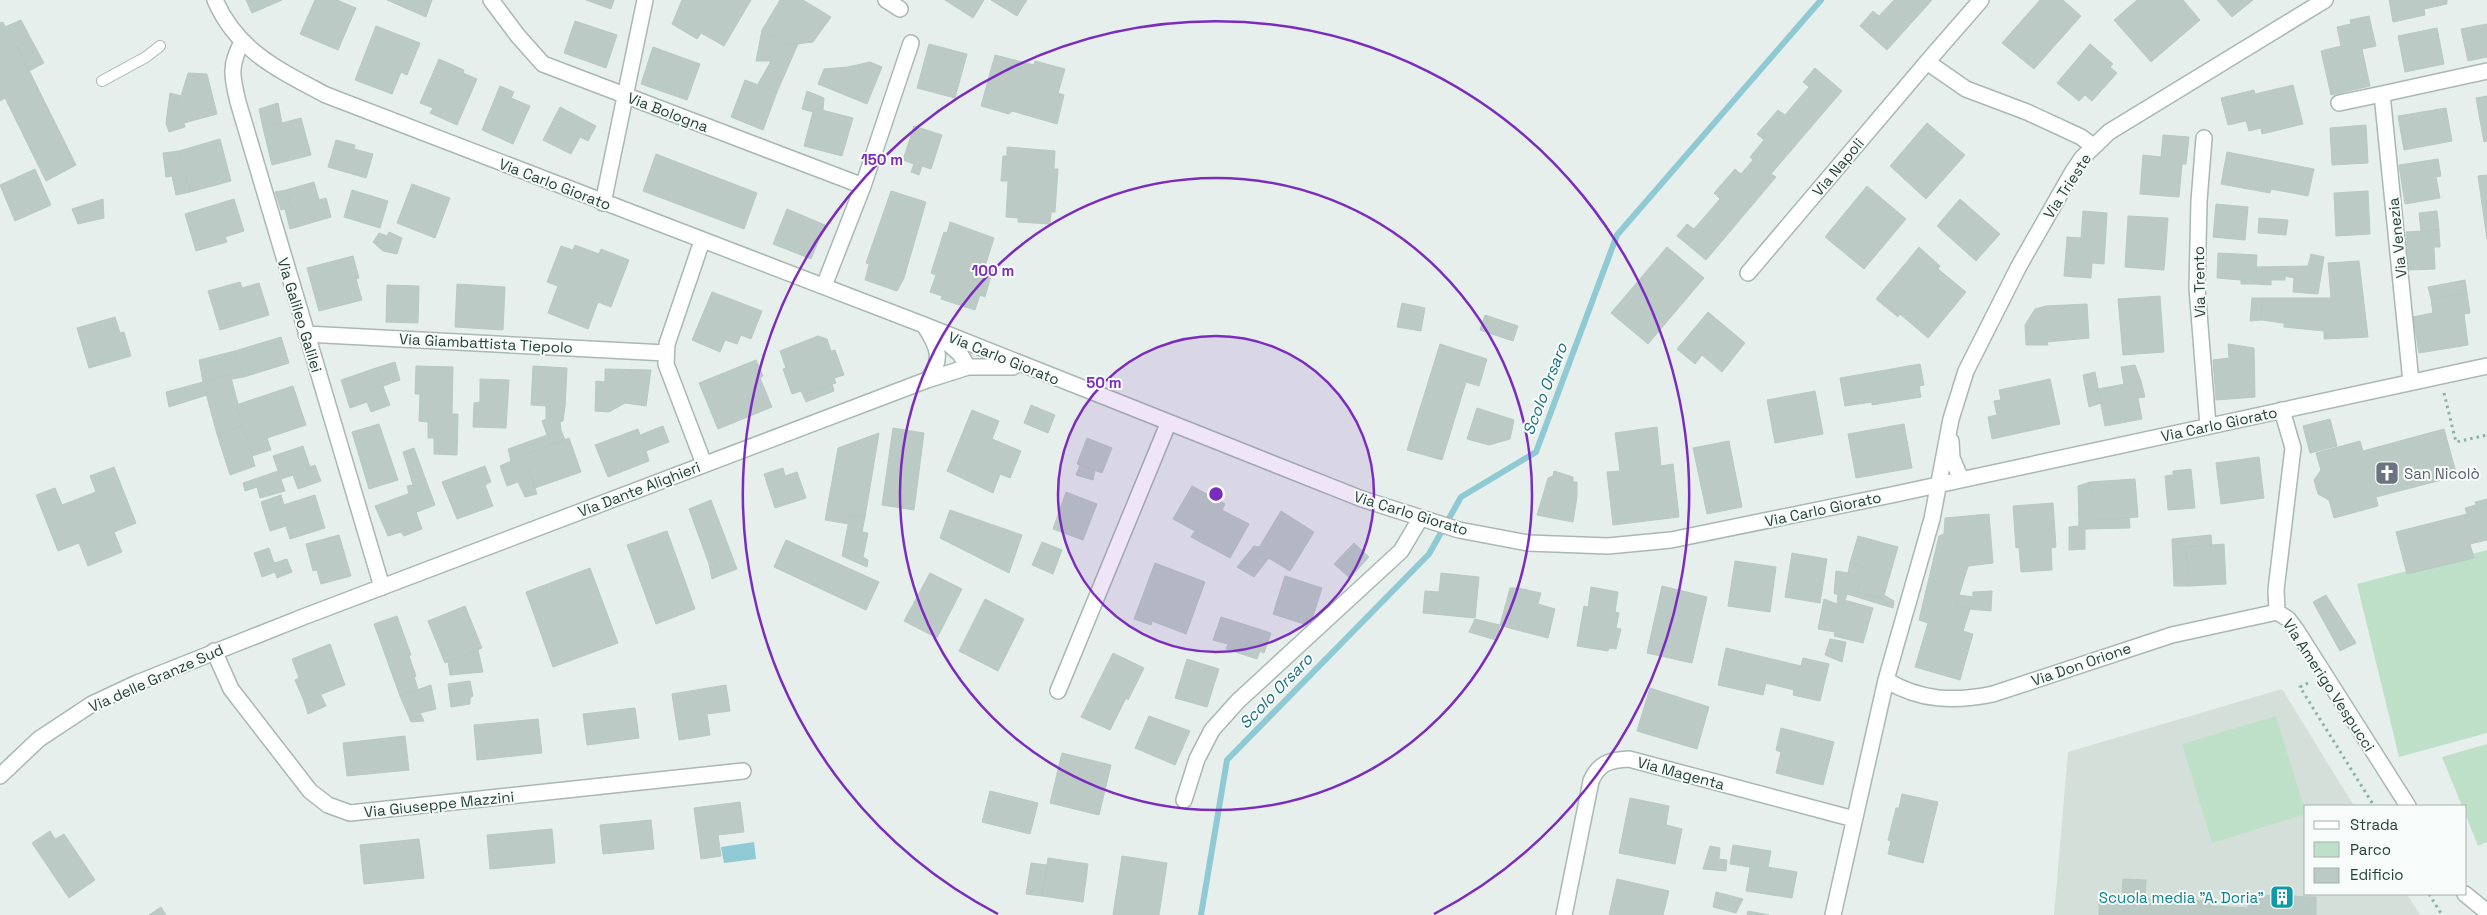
<svg xmlns="http://www.w3.org/2000/svg" width="2487" height="915" font-family="'Space Grotesk',sans-serif">
<style>
.built{fill:#d4dfda}
.green{fill:#bfe0c8}
.water{fill:#8ec9d4}
.lines{fill:none;stroke-linecap:round;stroke-linejoin:round}
.stream{stroke:#8ec9d4;stroke-width:6}
.building{fill:#bbcac4;stroke:#b8c9c2}
.service-casing{stroke:#a8b8b2;stroke-width:12}
.minor-casing{stroke:#a8b8b2;stroke-width:18}
.tertiary-casing{stroke:#a8b8b2;stroke-width:18}
.path{stroke:#86b3a5;stroke-width:3;stroke-dasharray:2.5 4;stroke-linecap:butt}
.service{stroke:#fff;stroke-width:10}
.minor{stroke:#fff;stroke-width:15}
.tertiary{stroke:#fff;stroke-width:15}
.ring{fill:none;stroke:#7b2cbf;stroke-width:2.5}
.labels{text-anchor:middle;dominant-baseline:central;stroke-width:4;stroke-linejoin:round;paint-order:stroke}
.street-label{font-size:15px;fill:#24423a;stroke:#f7fbf9}
.worship-label{font-size:15px;fill:#5b616d;stroke:#f7fbf9;text-anchor:start}
.culture-label{font-size:15px;fill:#0d838f;stroke:#f7fbf9;text-anchor:end}
.water-label{font-size:16px;font-style:italic;fill:#1c6f80;stroke:#f7fbf9}
.centre{fill:#7b2cbf;stroke:#f7fbf9;stroke-width:2.5}
.ring-label{font-size:15px;text-anchor:middle;font-weight:bold;fill:#7b2cbf;stroke:#f7fbf9;stroke-width:4;stroke-linejoin:round;paint-order:stroke}
</style>
<rect width="100%" height="100%" fill="#e6efeb"/>
<!-- built -->
<path class="built" d="M2282,689L2354,806H2306V894H2407L2420,915H2054L2068,752Z"/>
<!-- green -->
<path class="green" d="M2487,550V733L2399,757L2357,584Z
M2276,716L2306,814L2212,843L2182,744Z
M2487,744V842L2478,846L2466,816V806H2462L2442,757Z"/>
<!-- water -->
<path class="water" d="M754,842L756,859L724,863L721,847Z"/>
<g class="lines">
<!-- stream -->
<path class="stream" d="M1201,915L1227,760L1429,554L1461,497L1536,452L1617,235L1821,0"/>
</g>
<!-- building -->
<path class="building" d="M246,0H282L252,13Z
M315,0H337L356,8L338,50L300,34Z
M387,0H432L426,17Z
M586,0H614L611,9Z
M682,0H751L724,46L701,33L697,39L672,24Z
M780,0H803L831,17L813,42L788,45L762,30Z
M945,0H984L973,18Z
M991,0H1027L1017,16Z
M1894,0H1932L1887,50L1860,26L1873,11L1879,16Z
M2040,0H2063L2081,16L2034,69L2002,43Z
M2137,0H2183L2200,20L2151,62L2114,20Z
M2217,0H2253L2232,17Z
M2389,0H2447V4L2424,9L2425,15L2393,22Z
M2369,16L2376,46L2362,49L2370,86L2331,95L2321,51L2341,46L2337,27L2351,24L2350,20Z
M21,20L31,39L17,46L76,165L46,181L5,98L0,101V23L3,22L5,27Z
M575,21L617,35L606,68L564,53Z
M2487,24V57L2468,61L2461,29Z
M376,26L420,43L407,75L401,72L392,94L355,80Z
M2437,28L2444,64L2405,72L2398,36Z
M762,30L788,45L798,44L777,92L758,84L771,61H756Z
M31,39L44,63L29,71L17,46Z
M929,44L967,54L955,98L917,88Z
M2090,44L2113,64L2110,67L2117,73L2092,101L2085,95L2079,101L2057,83Z
M653,47L700,64L687,100L641,84Z
M995,55L1034,65L1035,61L1065,69L1058,93L1064,95L1057,124L1012,111L1009,114L981,106Z
M439,59L464,70L463,73L477,79L457,125L430,113L433,108L420,103Z
M870,62L882,67L867,104L818,84L824,69L848,67Z
M1815,68L1842,91L1771,174L1776,177L1706,260L1677,236L1687,224L1694,229L1720,199L1714,193L1735,169L1741,174L1753,160L1750,157L1764,140L1757,134L1778,110L1785,115L1809,87L1803,82Z
M188,73L207,74L217,114L184,123L177,98L181,96Z
M745,80L777,92L763,130L731,117Z
M2293,85L2303,124L2262,134L2261,128L2249,131L2246,121L2228,125L2221,98L2254,90L2255,94Z
M500,86L514,92L511,98L530,106L513,144L482,130Z
M807,91L824,98L823,110L814,108L813,112L802,109Z
M170,93L181,96L177,98L185,127L169,132L166,123Z
M2487,96V141L2484,142L2476,98Z
M278,103L282,123L263,128L259,109Z
M560,107L596,126L588,141L580,137L571,154L543,140Z
M814,108L853,118L842,156L804,146Z
M2446,108L2452,141L2404,150L2398,116Z
M301,118L311,155L272,165L263,128Z
M1927,123L1965,155L1926,199L1890,166Z
M2366,125L2368,163L2332,165L2330,128Z
M914,126L942,135L931,169L922,166L919,175L911,172L914,164L903,160Z
M2163,135L2189,137L2186,164H2182L2179,197L2140,194L2143,155L2161,157Z
M220,139L231,181L190,192L179,151Z
M336,140L355,145L354,149L373,154L366,178L328,167Z
M1007,147L1055,151L1054,169H1058L1055,212H1051L1050,224L1018,222V218L1006,217L1008,181H1001L1003,156H1007Z
M179,151L190,192L176,195L172,176L166,177L163,153Z
M2227,152L2314,169L2308,196L2271,189L2270,193L2221,184Z
M656,154L757,193L744,229L643,191Z
M2438,159L2441,176L2436,177L2440,198L2405,204L2399,165Z
M35,169L51,205L15,221L0,185Z
M2487,175V239L2478,176Z
M314,182L319,200L326,198L331,217L297,227L286,190Z
M412,184L450,198L435,238L397,223Z
M1867,186L1906,219L1864,269L1825,237Z
M286,190L297,227L290,229L285,209L281,210L275,192Z
M352,190L388,201L380,228L344,217Z
M891,191L926,202L904,278L866,263Z
M2368,191L2370,234L2336,236L2334,193Z
M103,199L104,218L78,224L72,209Z
M234,199L244,231L225,237L227,242L196,251L185,214Z
M1960,199L2000,234L1976,261L1937,226Z
M2216,204L2248,207L2245,240L2213,237Z
M787,209L825,225L811,259L773,244Z
M2083,211L2107,213L2104,264L2092,263L2091,278L2064,276L2067,237L2081,238Z
M2437,211L2439,230L2421,231L2419,213Z
M2128,216L2168,218L2164,270L2125,267Z
M2259,218L2288,220L2286,235L2258,233Z
M950,222L994,238L983,273L991,276L985,297L980,295L975,310L941,299L942,296L930,292L936,275L931,273L944,232L947,233Z
M2439,230L2440,247H2434L2435,269L2408,270L2406,232Z
M389,232L402,238L397,254L383,251L373,242L379,233L387,236Z
M575,245L599,254L601,249L629,260L611,307L598,302L588,329L548,313L558,286L547,282L561,246L573,250Z
M1667,247L1704,278L1648,344L1611,313Z
M1919,247L1940,266L1938,269L1966,292L1928,338L1900,314L1898,317L1876,299Z
M2218,253L2257,255L2255,284H2241V280L2217,278Z
M2311,254L2324,257L2318,294L2293,292L2294,278L2285,276V280H2271V285L2255,284L2256,267L2308,266Z
M353,256L359,278L356,279L362,300L319,311L307,268Z
M2359,261L2368,337L2324,339V331L2284,327V323L2261,320L2262,298H2331L2328,263Z
M869,265L904,278L897,291L865,280Z
M2465,280L2467,293L2431,299L2428,287Z
M240,282L242,288L259,283L269,315L220,330L208,291Z
M457,284L505,287L503,330L455,327Z
M387,285L419,286L418,323L386,322Z
M712,292L762,311L751,339L741,335L737,344L725,340L720,352L692,340Z
M2467,293L2470,313L2464,314L2468,345L2419,353L2413,317L2433,313L2431,299Z
M2160,296L2164,352L2123,355L2118,299Z
M2252,298H2262L2261,320L2250,321Z
M1402,303L1425,308L1421,331L1397,327Z
M2087,304L2089,338L2047,342L2048,345H2026L2025,325L2035,309L2046,306Z
M1708,312L1745,343L1722,372L1702,355L1695,364L1677,349Z
M1485,315L1518,326L1513,341L1480,330Z
M115,317L120,333L124,332L131,356L89,368L77,328Z
M818,336L827,339L831,351L835,350L844,375L834,378L836,383L832,384L803,395L801,391L792,394L783,369L786,368L780,351Z
M281,337L289,363L244,377L235,351Z
M1440,344L1487,359L1479,386L1466,382L1442,460L1407,450Z
M2228,344L2254,348L2255,397L2216,400L2213,360L2229,358Z
M235,351L244,377L232,379L230,374L203,382L199,360Z
M756,360L763,376L760,378L772,407L718,429L699,383Z
M395,362L400,380L383,386L376,368Z
M1920,364L1924,385L1919,386L1921,397L1872,405V402L1845,406L1840,378Z
M2135,365L2141,381L2124,384L2121,367Z
M416,366L453,367L452,414H458L457,455L434,454V438H428V422L419,421L420,394H415Z
M533,366L567,368L565,407L531,405Z
M376,368L390,405L371,412L367,402L350,408L341,380Z
M605,369L651,370L646,406L625,403L609,412L595,411L596,381L605,382Z
M2095,372L2101,403L2089,407L2083,375Z
M230,374L238,404L236,405L243,426L217,434L203,382Z
M480,379L509,380L506,428L473,427L474,403L480,402Z
M2050,379L2060,424L1992,439L1988,417L1997,415L1994,401L2001,400L1999,390Z
M2141,381L2145,397L2138,398L2142,419L2105,426L2098,389Z
M203,382L207,395L169,407L166,392Z
M832,384L834,391L806,402L803,395Z
M293,386L306,425L267,438L271,450L252,456L236,405Z
M1815,391L1823,434L1775,443L1767,400Z
M1031,405L1055,415L1048,433L1024,423Z
M546,406L565,407L563,421L560,422L561,430L547,435L542,421L546,419Z
M1477,408L1514,420L1510,439L1489,445L1467,439Z
M972,410L999,421L992,439L1021,451L1010,478L1000,474L993,493L947,471Z
M2330,419L2337,446L2310,453L2303,426Z
M379,424L398,480L369,489L352,432Z
M1904,424L1912,468L1856,478L1848,434Z
M243,426L255,466L230,475L217,434Z
M663,426L669,442L646,451L649,461L608,477L595,445L638,429L640,435Z
M1657,427L1661,466L1673,464L1679,517L1613,525L1607,472L1620,471L1615,433Z
M893,428L924,433L914,510L882,505Z
M2444,429L2457,476L2376,497L2378,506L2334,518L2329,500L2318,494L2314,480L2321,470L2316,453L2360,441L2363,451Z
M561,430L565,440L523,455L537,494L525,497L518,482L507,486L500,466L511,461L508,449Z
M879,433L865,517L850,515L849,524L825,520L838,448Z
M569,438L581,472L535,488L523,455Z
M1087,438L1112,448L1102,473L1077,464Z
M1729,441L1742,507L1707,514L1693,448Z
M303,446L310,467L315,465L321,481L298,489L293,475L281,479L273,456Z
M414,448L435,505L420,511L413,492L409,494L407,486L413,485L403,452Z
M2259,457L2264,498L2221,504L2216,463Z
M1080,465L1095,471L1093,480L1076,475Z
M485,466L491,482L485,485L493,506L457,519L442,482Z
M114,467L136,523L114,532L122,552L88,566L79,543L58,551L36,495L55,488L62,505L96,492L90,476Z
M783,468L785,476L797,472L806,498L775,508L764,474Z
M2191,469L2195,508L2168,510L2165,476L2173,475V471Z
M278,471L285,491L260,498L257,487L245,491L243,483Z
M1554,471L1573,477V482H1577V497L1573,522L1537,515L1548,478L1553,476Z
M2135,479L2138,517L2093,520L2090,482Z
M2090,482L2093,520L2129,518L2130,528L2085,529V549L2069,550V527L2079,526L2078,486Z
M1192,486L1225,504L1222,510L1249,524L1230,558L1191,537L1195,531L1173,519Z
M413,492L420,511L416,512L422,529L404,536L401,532L388,536L375,506Z
M1066,492L1097,504L1083,540L1053,529Z
M281,495L284,505L280,506L282,510L265,515L261,502Z
M315,495L325,528L290,539L286,526L270,531L265,515L282,510L280,506Z
M2487,499V540L2470,544L2474,558L2407,574L2396,532L2467,514L2465,508L2476,505L2475,502Z
M711,500L737,569L721,575L715,562L709,564L689,509Z
M2053,503L2056,547L2051,548L2052,570L2021,572L2019,547L2016,548L2013,506Z
M950,510L1022,535L1009,573L940,538Z
M1281,511L1314,532L1290,571L1257,551Z
M1989,514L1993,563L1968,566L1956,605L1970,609L1963,631L1973,634L1960,680L1915,667L1928,623L1919,620L1939,536L1944,534L1945,518Z
M850,515L865,517L862,532L868,533L863,557L868,560L867,567L842,556Z
M667,531L695,609L656,624L627,545Z
M339,535L351,576L321,584L317,570L313,571L306,544Z
M2211,535L2212,545L2186,547L2189,586H2174L2172,539Z
M1858,536L1898,547L1883,599L1857,592L1864,567L1850,563Z
M786,540L879,582L866,610L774,567Z
M1042,542L1062,550L1053,574L1032,565Z
M1354,543L1369,557L1350,578L1334,564Z
M2224,544L2226,584L2189,586L2186,547Z
M1254,546L1259,547L1257,551L1269,558L1254,577L1237,567Z
M269,548L274,563L287,559L292,572L277,578L275,572L262,577L254,553Z
M1792,553L1827,559L1820,603L1785,597Z
M1735,561L1776,567L1770,612L1728,606Z
M715,562L721,575L712,579L709,564Z
M1155,563L1205,582L1186,634L1152,621L1151,625L1134,619Z
M1850,563L1864,567L1857,592L1883,599L1884,595L1894,601L1893,608L1847,594L1835,632L1818,629L1824,599L1837,604L1838,595L1834,593L1836,571L1848,573Z
M590,568L618,643L553,667L526,592Z
M930,573L962,589L937,638L904,621Z
M1441,573L1479,577L1475,618L1423,613L1425,591L1439,592Z
M1285,576L1322,588L1310,626L1273,614Z
M1662,586L1707,597L1692,663L1647,653Z
M1591,587L1618,592L1615,612L1619,613L1616,628L1621,629L1616,649L1609,648L1608,651L1577,646L1584,606L1588,607Z
M1510,588H1518L1509,628L1500,625Z
M1518,588L1541,593L1538,604L1555,609L1548,638L1509,628Z
M1992,591L1991,611L1970,609L1956,605L1959,595L1973,597V592Z
M2326,595L2356,643L2340,651L2313,602Z
M985,599L1024,619L998,671L959,651Z
M1844,600L1873,608L1863,643L1834,636Z
M465,606L482,648L445,663L428,621Z
M397,616L411,655L409,656L416,676L414,677L418,689L400,696L374,624Z
M1221,617L1271,633L1264,653L1260,651L1257,659L1226,649L1228,644L1213,640Z
M1475,619L1500,625L1496,640L1469,632Z
M1830,639L1846,642L1842,662L1825,655Z
M330,644L345,685L304,701L295,680L299,678L292,659Z
M1726,648L1801,666L1803,658L1829,664L1820,701L1793,695L1794,690L1766,683L1763,695L1718,685Z
M478,650L483,672L450,675L448,661Z
M1113,653L1144,668L1128,700L1126,698L1110,730L1081,717Z
M1187,659L1219,669L1207,707L1175,698Z
M470,681L473,696L470,698V704L451,707L448,684Z
M431,685L436,709L420,713L424,721L411,722L400,696Z
M726,685L730,711L707,714L710,735L679,740L672,694Z
M1650,688L1709,707L1697,749L1637,731Z
M321,695L326,706L308,714L304,701Z
M635,708L639,738L587,745L583,714Z
M1149,716L1190,731L1175,765L1135,748Z
M538,719L542,753L477,760L474,725Z
M1781,728L1834,742L1823,785L1776,773L1781,752L1776,750Z
M405,736L409,770L347,776L343,743Z
M1062,753L1111,765L1099,815L1050,803Z
M990,791L1038,803L1030,834L982,822Z
M1902,794L1938,802L1923,863L1888,854L1891,841L1888,840L1896,808H1899Z
M1630,798L1669,806L1666,825L1682,829L1675,864L1619,853Z
M740,802L744,832L718,835L721,856L701,859L694,808Z
M651,820L654,849L603,854L600,825Z
M552,829L555,863L490,869L487,835Z
M50,831L55,839L64,834L95,880L69,898L32,843Z
M419,839L424,878L364,884L360,845Z
M1733,845L1771,851L1768,867L1797,872L1792,898L1746,891L1750,867L1730,864Z
M1710,846L1720,848L1719,859L1727,860L1726,871L1703,869Z
M1122,856L1167,863L1159,915H1113Z
M1048,858L1088,864L1083,902L1042,896Z
M1031,863L1047,865L1042,896L1026,894Z
M1617,879L1669,891L1663,915H1609Z
M2123,879L2146,880L2145,899L2212,901L2211,906L2248,908V895L2316,897V915H2099V896L2122,897Z
M1716,892L1743,899L1736,913L1713,907Z
M161,907L166,915H149Z
M1748,911L1769,915H1747Z"/>
<g class="lines">
<!-- service casing -->
<g class="service-casing">
<path id="service" d="M102,81L146,57L160,46"/>
</g>
<!-- minor casing -->
<g class="minor-casing">
<path id="minor" d="M491,0L518,36L543,64L863,186L824,286
M886,0L900,9
M1981,0L1927,62L1966,89L2027,112L2081,137L2093,146
M242,42C229,66 232,77 238,102L382,587
M2339,103L2382,94
M2204,138L2199,201L2197,288L2208,426
M863,186L911,43
M603,203L645,0
M702,241L667,344L666,364L704,464
M1748,273L1927,62
M306,334L666,353
M2411,382L2382,94L2487,71
M1951,441L1952,458L1961,479
M2277,612L2276,590L2293,448L2282,410
M214,651L231,689L310,791L328,805L350,813L743,771
M1886,680C1920,701 1955,702 1993,694L2172,635L2277,612L2288,619L2297,631L2408,806
M1058,691L1168,424
M1184,800L1197,759L1212,730L1238,701L1401,551L1420,519
M2465,894L2487,912
M1564,915L1591,781C1599,763 1609,760 1629,759L1854,819
M1833,915L1886,680L1932,519L1951,419L1966,371L2019,266L2072,173L2082,158L2109,132L2325,0"/>
</g>
<!-- tertiary casing -->
<g class="tertiary-casing">
<path id="tertiary" d="M215,0C237,51 279,70 326,95L924,325L1362,499L1459,530L1528,543L1608,546L1671,540L1896,494L2487,366
M924,325C938,346 944,360 927,380
M940,336L960,354L968,367
M0,776L39,739L92,704L137,683L303,617L927,380L968,367H1013"/>
</g>
<!-- path -->
<path class="path" d="M2444,393L2456,442L2487,435
M2308,683L2300,687L2374,806
M2429,894L2442,915"/>
<!-- service -->
<use href="#service" class="service"/>
<!-- minor -->
<use href="#minor" class="minor"/>
<!-- tertiary -->
<use href="#tertiary" class="tertiary"/>
</g>
<!-- distance rings -->
<circle cx="1216" cy="494" r="158" fill="#7b2cbf" fill-opacity=".12"/>
<g class="ring">
<circle cx="1216" cy="494" r="158"/>
<circle cx="1216" cy="494" r="316"/>
<path d="M998 914A473 473 0 1 1 1434 914"/>
</g>
<!-- icons -->
<defs>
<g id="church-square" transform="scale(1.25)"><rect x="-9" y="-9" width="18" height="18" rx="4" fill="#6b7280" stroke="#f7fbf9"/><path d="M-1.2-6h2.4v3.5h3.3v2.4h-3.3V6h-2.4V-.1h-3.3v-2.4h3.3Z" fill="#fff"/></g>
<g id="building-square" transform="scale(1.25)"><rect x="-9" y="-9" width="18" height="18" rx="4" fill="#0f9aa8" stroke="#f7fbf9"/><path d="M-4-6H4V6H1V3H-1V6H-4ZM-2.5-4.3h1.7v1.8h-1.7ZM.8-4.3h1.7v1.8H.8ZM-2.5-1h1.7V.8h-1.7ZM.8-1h1.7V.8H.8Z" fill="#fff"/></g>
</defs>
<g fill-rule="evenodd">
<use href="#church-square" x="2387" y="473"/>
<use href="#building-square" x="2282" y="897"/>
</g>
<g class="labels">
<!-- street labels -->
<g class="street-label">
<text transform="translate(668 112) rotate(21)">Via Bologna</text>
<text transform="translate(1838 167) rotate(-50)">Via Napoli</text>
<text transform="translate(555 184) rotate(21)">Via Carlo Giorato</text>
<text transform="translate(2067 186) rotate(-57)">Via Trieste</text>
<text transform="translate(2397 238) rotate(-96)">Via Venezia</text>
<text transform="translate(2199 282) rotate(-91)">Via Trento</text>
<text transform="translate(300 315) rotate(73)">Via Galileo Galilei</text>
<text transform="translate(486 343) rotate(3)">Via Giambattista Tiepolo</text>
<text transform="translate(1004 358) rotate(22)">Via Carlo Giorato</text>
<text transform="translate(2219 424) rotate(-12)">Via Carlo Giorato</text>
<text transform="translate(639 489) rotate(-21)">Via Dante Alighieri</text>
<text transform="translate(1823 509) rotate(-12)">Via Carlo Giorato</text>
<text transform="translate(1411 513) rotate(17)">Via Carlo Giorato</text>
<text transform="translate(2081 664) rotate(-19)">Via Don Orione</text>
<text transform="translate(156 678) rotate(-24)">Via delle Granze Sud</text>
<text transform="translate(2329 685) rotate(57)">Via Amerigo Vespucci</text>
<text transform="translate(1681 773) rotate(15)">Via Magenta</text>
<text transform="translate(439 804) rotate(-6)">Via Giuseppe Mazzini</text>
</g>
<!-- worship labels -->
<g class="worship-label">
<text x="2404" y="473">San Nicolò</text>
</g>
<!-- culture labels -->
<g class="culture-label">
<text x="2264" y="897">Scuola media "A. Doria"</text>
</g>
<!-- water labels -->
<g class="water-label">
<text transform="translate(1545 389) rotate(-69)">Scolo Orsaro</text>
<text transform="translate(1276 691) rotate(-46)">Scolo Orsaro</text>
</g>
</g>
<circle cx="1216" cy="494" r="8" class="centre"/>
<g class="ring-label">
<text x="882" y="165">150 m</text>
<text x="993" y="276">100 m</text>
<text x="1104" y="388">50 m</text>
</g>
<!-- legend -->
<rect x="2304" y="805" width="162" height="90" fill="#f7fbf9" stroke="#a3b1ad"/>
<rect x="2314" y="821" width="25" height="8" fill="#ffffff" stroke="#a3b1ad"/>
<text x="2350" y="830" font-size="15" fill="#24423a">Strada</text>
<rect x="2314" y="842" width="25" height="15" fill="#bfe0c8" stroke="#a3b1ad"/>
<text x="2350" y="855" font-size="15" fill="#24423a">Parco</text>
<rect x="2314" y="868" width="25" height="15" fill="#bbcac4" stroke="#a3b1ad"/>
<text x="2350" y="880" font-size="15" fill="#24423a">Edificio</text>
</svg>
